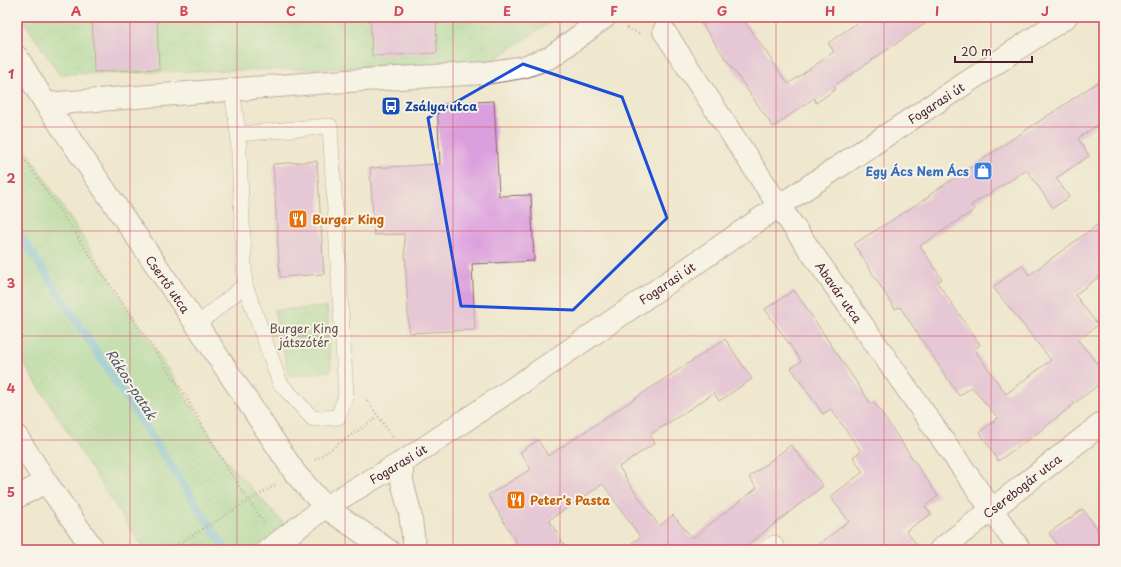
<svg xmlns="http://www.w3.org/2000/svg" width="1121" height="567" font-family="'Playpen Sans',sans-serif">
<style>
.grass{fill:url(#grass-dots);stroke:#707b5d}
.park{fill:url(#park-tufts);stroke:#707b5d}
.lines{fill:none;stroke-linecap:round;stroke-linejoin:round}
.stream{stroke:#5eb8dc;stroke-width:8}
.building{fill:#dc9fdd}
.service-casing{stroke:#846564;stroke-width:16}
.minor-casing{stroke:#846564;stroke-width:24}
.tertiary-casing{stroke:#846564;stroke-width:24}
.secondary-casing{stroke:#846564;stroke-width:24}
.path{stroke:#846564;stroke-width:2.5;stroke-dasharray:1 3;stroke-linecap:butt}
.service{stroke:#fff;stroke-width:15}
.minor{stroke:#fff;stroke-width:22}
.tertiary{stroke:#fff;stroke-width:22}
.secondary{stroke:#fff;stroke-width:22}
.marked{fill:none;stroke:#1d4ed8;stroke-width:3;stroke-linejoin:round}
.grid{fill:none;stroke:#d1495b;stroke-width:1;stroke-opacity:0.55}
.labels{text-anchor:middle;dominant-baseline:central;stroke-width:4;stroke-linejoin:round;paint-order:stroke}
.street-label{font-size:12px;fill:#4a1f2b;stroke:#f7f3e8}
.transit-label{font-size:12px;font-weight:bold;fill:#164399;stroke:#f7f3e8;text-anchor:start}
.shop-label{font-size:12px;font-weight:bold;fill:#366cbe;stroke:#f7f3e8;text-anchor:end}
.food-label{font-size:12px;font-weight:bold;fill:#c56008;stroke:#f7f3e8;text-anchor:start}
.park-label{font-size:12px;fill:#5d4d44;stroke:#f7f3e8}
.water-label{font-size:13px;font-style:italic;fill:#515569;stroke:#f7f3e8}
.neatline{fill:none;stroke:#d1495b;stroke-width:1.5}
.grid-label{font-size:13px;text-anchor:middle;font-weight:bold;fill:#d1495b}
</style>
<defs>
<pattern id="grass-dots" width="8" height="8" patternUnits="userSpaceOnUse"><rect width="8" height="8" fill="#96d78f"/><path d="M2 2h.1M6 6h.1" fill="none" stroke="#83b87c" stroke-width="1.8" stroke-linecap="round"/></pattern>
<pattern id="park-tufts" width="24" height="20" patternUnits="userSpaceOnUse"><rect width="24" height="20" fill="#96d78f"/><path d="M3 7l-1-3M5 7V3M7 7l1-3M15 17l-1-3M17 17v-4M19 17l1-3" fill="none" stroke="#83b87c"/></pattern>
</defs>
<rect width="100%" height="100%" fill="#f7f3e8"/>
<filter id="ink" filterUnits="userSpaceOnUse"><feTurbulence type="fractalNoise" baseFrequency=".025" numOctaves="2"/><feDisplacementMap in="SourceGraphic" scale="8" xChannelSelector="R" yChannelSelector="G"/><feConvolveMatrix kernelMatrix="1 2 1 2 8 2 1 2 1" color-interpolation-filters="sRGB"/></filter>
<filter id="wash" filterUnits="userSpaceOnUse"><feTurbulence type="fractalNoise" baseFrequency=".012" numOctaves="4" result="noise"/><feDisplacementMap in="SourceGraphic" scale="16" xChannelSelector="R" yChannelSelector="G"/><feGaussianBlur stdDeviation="0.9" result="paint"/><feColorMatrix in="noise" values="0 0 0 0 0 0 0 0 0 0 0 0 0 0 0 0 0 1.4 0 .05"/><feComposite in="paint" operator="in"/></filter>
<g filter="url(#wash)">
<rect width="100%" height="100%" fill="#efe7ce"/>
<!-- grass -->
<path class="grass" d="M17,136L229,464L308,550H144L17,353Z"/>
<!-- park -->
<path class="park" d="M21,17H558L486,65L59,74Z
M327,307L331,371L289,376L274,310Z"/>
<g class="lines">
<!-- stream -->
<path class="stream" d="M17,230L226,550"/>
</g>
<g id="blocks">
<!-- building -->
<path class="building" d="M92,17H157L159,69L94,72Z
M370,17H436L437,53L372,56Z
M697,17H742L788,84L834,52L828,43L866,17H935L834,86L836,89L816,103L814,98L773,127Z
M1104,78V121L1078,138L1089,156L1056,178L1069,197L1053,208L1027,170L971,205L974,210L920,246L942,279L937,282L980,345L974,349L1006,394L1051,360L993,287L1022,265L1029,275L1104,220V273L1075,295L1098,325L1078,340L1104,372V380L1040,431L998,461L980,432L998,418L972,387L959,396L900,307L895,309L854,244L930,196L929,195Z
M494,101L499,196L531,195L534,261L472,264L475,330L409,333L404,234L374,235L370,168L440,164L437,104Z
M317,161L324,274L280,277L273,164Z
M794,290L871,404L874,402L938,496L925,506L931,514L906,531L921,550H812L849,521L830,497L863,472L853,457L861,451L831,409L823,414L791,368L801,361L765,309Z
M725,339L752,379L719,401L714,393L650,435L655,443L619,467L631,486L659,526L673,515L692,538L757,488L749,477L791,445L823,486L741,550H623L640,537L603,484L549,520L567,550H521L488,495L531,469L520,452L538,440L548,456Z
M1083,509L1104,539V550H1061L1049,533Z"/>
</g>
</g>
<g filter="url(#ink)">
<use href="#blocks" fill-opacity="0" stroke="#846564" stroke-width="1"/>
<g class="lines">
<!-- service casing -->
<g class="service-casing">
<path id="service" d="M232,89L238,134L245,285L280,383L313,419L338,417L346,395L330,126L238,134
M197,325L245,285
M764,550L774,543L779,550"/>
</g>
<!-- minor casing -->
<g class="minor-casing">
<path id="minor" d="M664,31L779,206L1020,550
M46,104L330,82L485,73L523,67L551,57L605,17
M17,437L46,482L94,550
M402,462V481L410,513L415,550
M17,497L46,482
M325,507L388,550
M940,550L1104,422"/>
</g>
<!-- tertiary casing -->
<g class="tertiary-casing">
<path id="tertiary" d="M17,57L46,104L197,325L295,473L325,507"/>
</g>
<!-- secondary casing -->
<g class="secondary-casing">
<path id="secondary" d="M268,550L325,507L409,458L551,363L779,206L1066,17"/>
</g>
<!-- path -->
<path class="path" d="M627,28L641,34
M17,148L183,392L227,468L264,523
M367,400L394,439
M315,460L378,417
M168,550L275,485"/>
<!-- service -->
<use href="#service" class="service"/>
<!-- minor -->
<use href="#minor" class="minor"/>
<!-- tertiary -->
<use href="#tertiary" class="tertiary"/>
<!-- secondary -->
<use href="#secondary" class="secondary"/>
</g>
</g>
<!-- marked area -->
<path d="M0 0H1121V567H0ZM523,64L622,97L667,218L573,310L461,306L428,118Z" fill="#efe7ce" fill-opacity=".55" fill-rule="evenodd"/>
<path class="marked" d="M523,64L622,97L667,218L573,310L461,306L428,118Z"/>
<!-- grid -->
<path class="grid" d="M130,17V550M237,17V550M345,17V550M453,17V550M560,17V550M668,17V550M776,17V550M884,17V550M991,17V550M17,127H1104M17,231H1104M17,336H1104M17,440H1104"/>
<!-- icons -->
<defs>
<g id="bus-square" transform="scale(1)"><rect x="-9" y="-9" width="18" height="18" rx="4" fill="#1a4fb4" stroke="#f7f3e8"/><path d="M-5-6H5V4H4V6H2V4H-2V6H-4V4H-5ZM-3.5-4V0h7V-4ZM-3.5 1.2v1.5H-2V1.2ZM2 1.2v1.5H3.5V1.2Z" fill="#fff"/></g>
<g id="shop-square" transform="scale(1)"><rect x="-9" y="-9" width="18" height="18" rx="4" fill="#3f7fe0" stroke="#f7f3e8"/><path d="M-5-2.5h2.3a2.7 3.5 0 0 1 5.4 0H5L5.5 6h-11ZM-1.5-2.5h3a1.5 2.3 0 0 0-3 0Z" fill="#fff"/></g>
<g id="restaurant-square" transform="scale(1)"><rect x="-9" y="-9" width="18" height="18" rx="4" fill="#e8710a" stroke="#f7f3e8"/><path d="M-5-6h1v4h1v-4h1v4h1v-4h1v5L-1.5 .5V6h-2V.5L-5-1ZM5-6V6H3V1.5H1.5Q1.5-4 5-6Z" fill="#fff"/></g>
</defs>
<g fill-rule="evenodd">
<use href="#bus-square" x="391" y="106"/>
<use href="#shop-square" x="983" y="171"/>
<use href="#restaurant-square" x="298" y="219"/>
<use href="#restaurant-square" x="516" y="500"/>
</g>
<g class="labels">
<!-- street labels -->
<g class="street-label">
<text transform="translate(936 103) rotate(-33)">Fogarasi út</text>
<text transform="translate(667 283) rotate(-34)">Fogarasi út</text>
<text transform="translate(168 284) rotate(55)">Csertő utca</text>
<text transform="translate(839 292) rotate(55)">Abavár utca</text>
<text transform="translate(398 464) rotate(-31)">Fogarasi út</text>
<text transform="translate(1022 486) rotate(-38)">Cserebogár utca</text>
</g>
<!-- transit labels -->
<g class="transit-label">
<text x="405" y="106">Zsálya utca</text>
</g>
<!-- shop labels -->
<g class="shop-label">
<text x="969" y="171">Egy Ács Nem Ács</text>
</g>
<!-- food labels -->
<g class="food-label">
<text x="312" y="219">Burger King</text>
<text x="530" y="500">Peter's Pasta</text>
</g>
<!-- park labels -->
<g class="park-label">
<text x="304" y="328">Burger King<tspan x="304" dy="14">játszótér</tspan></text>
</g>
<!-- water labels -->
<g class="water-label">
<text transform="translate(132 384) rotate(57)">Rákos-patak</text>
</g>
</g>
<!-- margin -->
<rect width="1121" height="567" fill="none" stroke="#f7f3e8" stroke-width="44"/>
<!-- scale -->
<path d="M955 56v6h77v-6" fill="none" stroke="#4a1f2b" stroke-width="2"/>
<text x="961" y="56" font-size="12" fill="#4a1f2b" stroke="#f7f3e8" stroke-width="3" paint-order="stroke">20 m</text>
<rect x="22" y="22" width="1077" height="523" class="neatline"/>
<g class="grid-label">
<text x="76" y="16">A</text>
<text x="184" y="16">B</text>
<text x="291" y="16">C</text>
<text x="399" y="16">D</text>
<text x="507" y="16">E</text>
<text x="614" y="16">F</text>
<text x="722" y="16">G</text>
<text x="830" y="16">H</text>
<text x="937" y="16">I</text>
<text x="1045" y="16">J</text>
<text x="11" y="79">1</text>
<text x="11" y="183">2</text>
<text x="11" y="288">3</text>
<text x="11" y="393">4</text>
<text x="11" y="497">5</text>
</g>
</svg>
